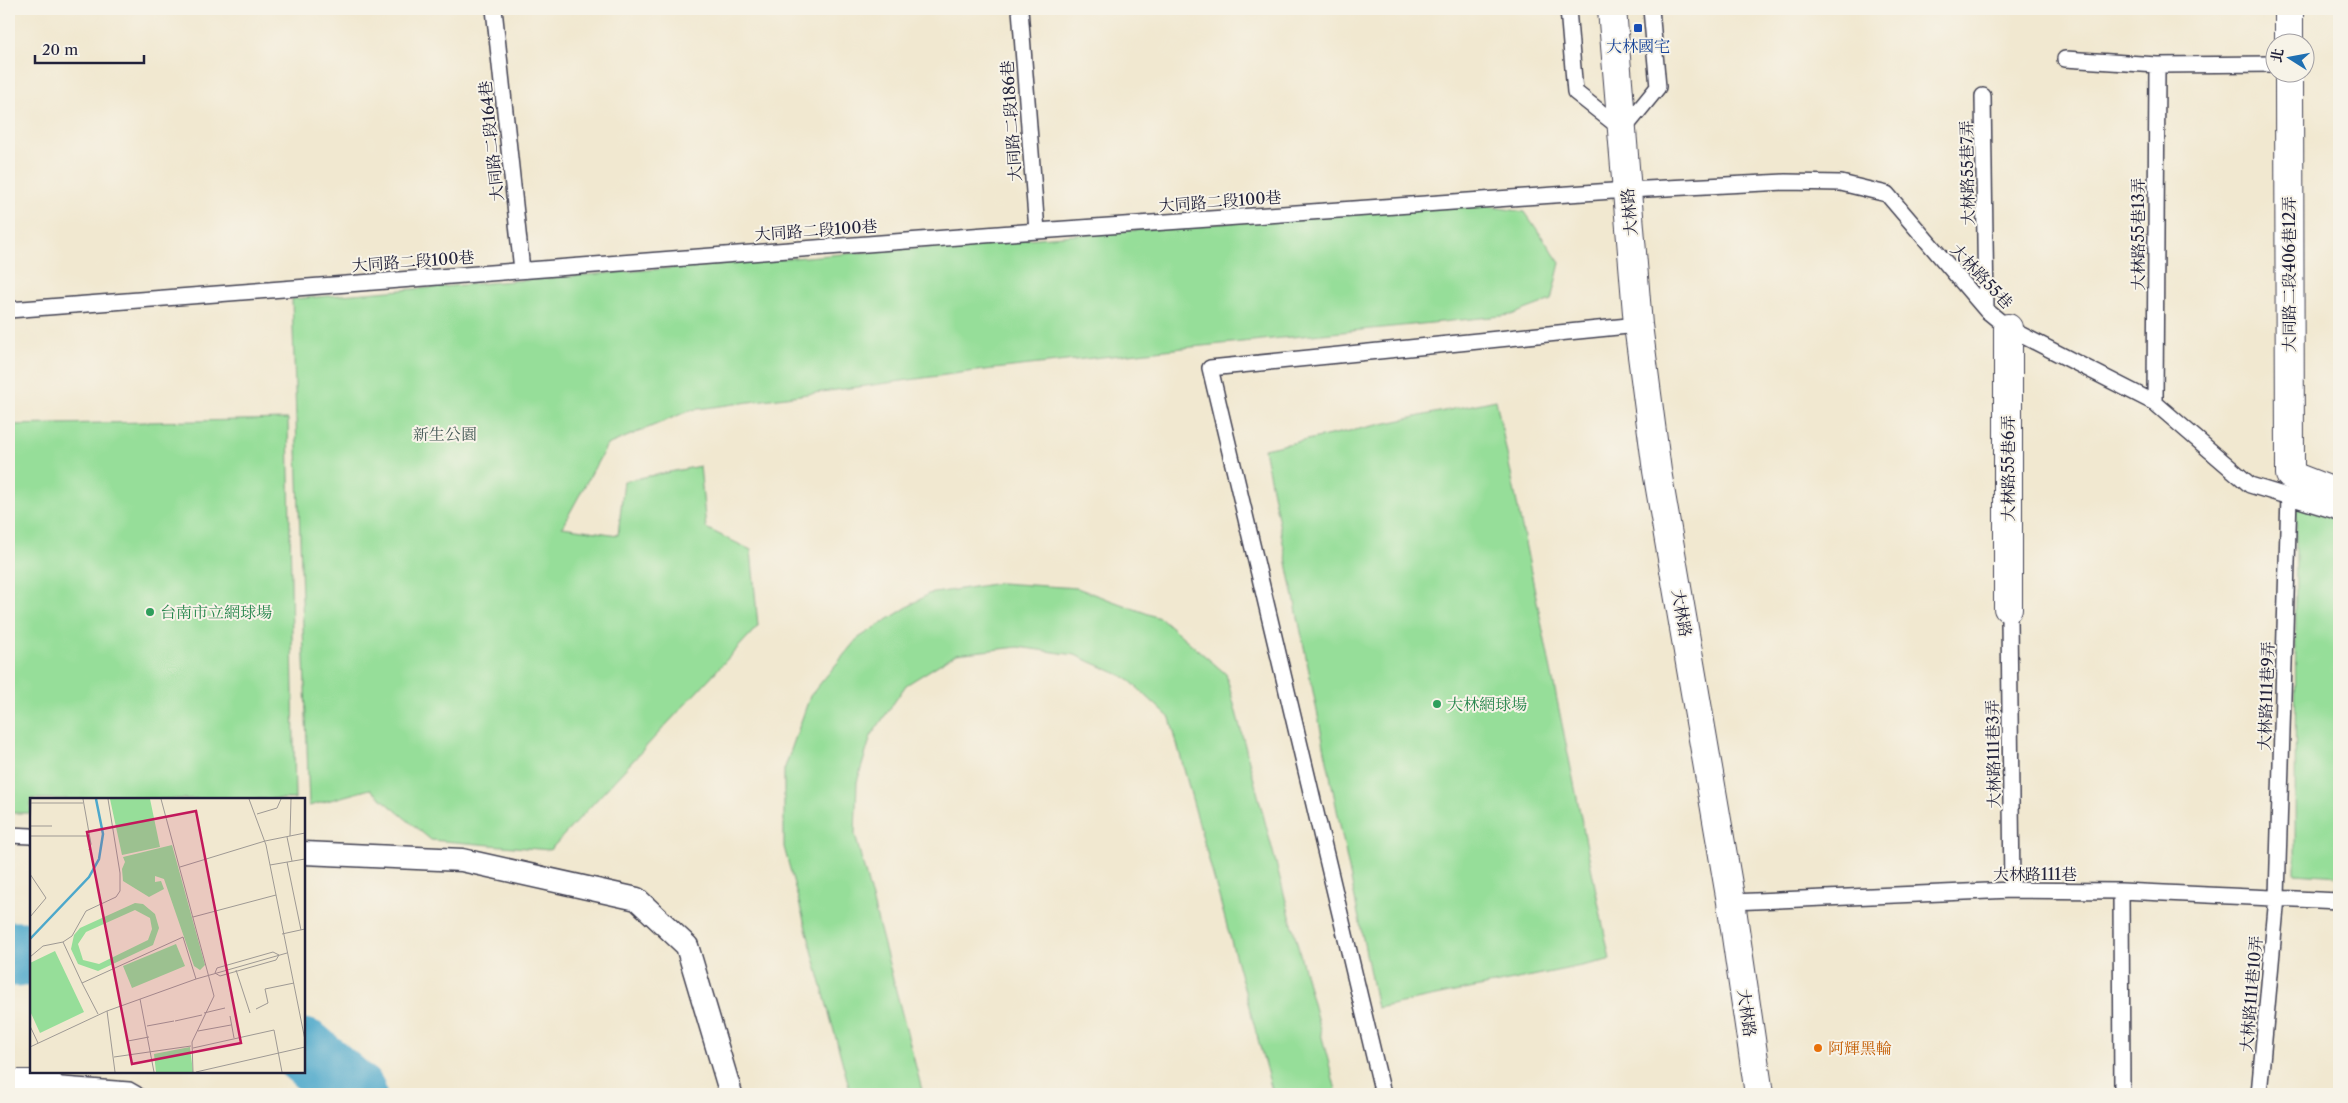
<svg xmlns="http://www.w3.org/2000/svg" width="2348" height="1103" font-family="'Libre Caslon Text','Noto Serif TC',serif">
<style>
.green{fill:#96de99;stroke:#5c806a}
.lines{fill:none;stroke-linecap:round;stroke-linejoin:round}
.river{stroke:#4da8cb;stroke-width:65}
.service-casing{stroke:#414051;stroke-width:18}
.pedestrian-casing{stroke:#414051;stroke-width:25}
.minor-casing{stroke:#414051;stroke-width:30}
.service{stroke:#fff;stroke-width:15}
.pedestrian{stroke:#fff;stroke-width:22}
.minor{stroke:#fff;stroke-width:28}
.transit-dot{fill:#1a4fb4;stroke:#f7f3e8;stroke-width:2}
.leisure-dot{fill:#2e9e5b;stroke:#f7f3e8;stroke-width:2}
.food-dot{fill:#e8710a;stroke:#f7f3e8;stroke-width:2}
.labels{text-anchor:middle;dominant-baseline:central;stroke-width:4;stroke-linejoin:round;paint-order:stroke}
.transit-label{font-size:16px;fill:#164399;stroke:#f7f3e8}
.street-label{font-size:16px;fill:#22223b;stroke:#f7f3e8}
.park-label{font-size:16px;fill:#455a57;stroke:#f7f3e8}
.leisure-label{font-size:16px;fill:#27864d;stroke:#f7f3e8;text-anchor:start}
.food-label{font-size:16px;fill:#c56008;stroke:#f7f3e8;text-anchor:start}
.inset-river{fill:none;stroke:#4da8cb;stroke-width:2.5}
.inset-road{fill:none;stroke:#9e9994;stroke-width:1}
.view{fill:#c2185b;fill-opacity:0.15;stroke:#c2185b;stroke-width:2.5}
.inset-edge{fill:none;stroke:#22223b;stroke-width:2.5}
</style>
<rect width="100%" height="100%" fill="#f7f3e8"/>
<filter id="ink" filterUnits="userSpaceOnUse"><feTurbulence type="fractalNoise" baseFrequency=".02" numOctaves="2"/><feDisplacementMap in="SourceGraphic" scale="10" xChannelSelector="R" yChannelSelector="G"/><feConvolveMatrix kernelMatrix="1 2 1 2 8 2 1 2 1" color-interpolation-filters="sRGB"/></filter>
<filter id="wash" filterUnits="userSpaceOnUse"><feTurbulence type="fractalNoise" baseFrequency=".0096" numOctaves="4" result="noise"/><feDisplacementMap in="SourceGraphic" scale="20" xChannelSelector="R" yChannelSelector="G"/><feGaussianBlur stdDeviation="1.12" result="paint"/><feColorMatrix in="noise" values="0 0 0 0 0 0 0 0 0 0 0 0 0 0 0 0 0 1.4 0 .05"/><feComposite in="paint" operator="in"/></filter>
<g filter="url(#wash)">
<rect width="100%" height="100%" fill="#f1e8d0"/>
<!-- green -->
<path class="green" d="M1467,203L1525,212L1560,263L1551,300L1511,315L1192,347L967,372L691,410L607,445L562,527L618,535L624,481L700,466L706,528L751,550L758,626L550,850L431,840L370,789L309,806L292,299Z
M1496,400L1610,960L1377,1008L1264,449Z
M288,419L295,799H31V813H9V425Z
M2296,507L2339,521V876L2295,873Z
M1000,583L1077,588L1162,619L1226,674L1337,1094H1273L1170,718L1127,678L1075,655L1018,647L956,654L906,685L871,736L857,782L855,834L923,1094H851L784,847V770L810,696L857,639L928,594Z"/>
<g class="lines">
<!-- river -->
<path class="river" d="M9,954H31
M304,1051L354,1094"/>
</g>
</g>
<g filter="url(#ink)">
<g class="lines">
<!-- service casing -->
<g class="service-casing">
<path id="service" d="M494,9L522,270
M1020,9L1037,231
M1568,9L1575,92L1623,130L1658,87L1651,9
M2065,59L2157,65L2276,64
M1983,96L1986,310
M9,310L1037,231L1627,190L1785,182L1841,183L1887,194L1986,310L2008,328L2155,403L2250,485L2339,512
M2155,403L2157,65
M2009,618L2012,890
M9,835L31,836
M2121,891L2122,1094
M1731,902L2012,890L2121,891L2339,901
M48,1090L49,1084L129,1090L136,1094
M1383,1094L1210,368L1638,325
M2259,1094L2277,897L2289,496"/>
</g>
<!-- pedestrian casing -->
<g class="pedestrian-casing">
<path id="pedestrian" d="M304,853L462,860L637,899L687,946L731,1094"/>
</g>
<!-- minor casing -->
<g class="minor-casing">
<path id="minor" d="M1612,9L1638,325L1657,471L1731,902L1759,1094
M2289,42V9
M2289,72L2290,475L2339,494
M2008,328V608
M9,1084H49"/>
</g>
<!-- service -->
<use href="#service" class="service"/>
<!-- pedestrian -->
<use href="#pedestrian" class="pedestrian"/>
<!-- minor -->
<use href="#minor" class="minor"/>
</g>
</g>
<!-- markers -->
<rect class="transit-dot" x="1633" y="23" width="10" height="10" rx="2.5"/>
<g class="leisure-dot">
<circle cx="150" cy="612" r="5"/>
<circle cx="1437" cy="704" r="5"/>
</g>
<circle class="food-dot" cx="1818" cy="1048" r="5"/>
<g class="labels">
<!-- transit labels -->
<g class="transit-label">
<text x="1638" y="46">大林國宅</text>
</g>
<!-- street labels -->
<g class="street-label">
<text transform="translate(1011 121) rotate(-94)">大同路二段186巷</text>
<text transform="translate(491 141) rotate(-96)">大同路二段164巷</text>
<text transform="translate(1967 173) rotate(-91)">大林路55巷7弄</text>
<text transform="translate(1220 201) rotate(-4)">大同路二段100巷</text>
<text transform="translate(1629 212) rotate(-95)">大林路</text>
<text transform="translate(816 230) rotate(-4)">大同路二段100巷</text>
<text transform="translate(2138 234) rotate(-90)">大林路55巷13弄</text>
<text transform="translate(413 261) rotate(-4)">大同路二段100巷</text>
<text transform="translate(2289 274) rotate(-90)">大同路二段406巷12弄</text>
<text transform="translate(1982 276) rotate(47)">大林路55巷</text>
<text transform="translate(2008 468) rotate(-90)">大林路55巷6弄</text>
<text transform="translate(1682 613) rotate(80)">大林路</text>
<text transform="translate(2266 696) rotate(-88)">大林路111巷9弄</text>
<text transform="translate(1993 754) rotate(-91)">大林路111巷3弄</text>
<text x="2035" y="874">大林路111巷</text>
<text transform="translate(2251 994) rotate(-85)">大林路111巷10弄</text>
<text transform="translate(1747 1013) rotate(82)">大林路</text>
</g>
<!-- park labels -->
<g class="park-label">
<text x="445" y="434">新生公園</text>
</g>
<!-- leisure labels -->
<g class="leisure-label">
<text x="160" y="612">台南市立網球場</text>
<text x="1447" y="704">大林網球場</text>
</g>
<!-- food labels -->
<g class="food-label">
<text x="1828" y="1048">阿輝黑輪</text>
</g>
</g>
<!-- overview -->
<g transform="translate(30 798)">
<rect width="275" height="275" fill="#f1e8d0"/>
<path d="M80,1H120L130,49L92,57ZM142,47L175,167L170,172L164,168L134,81L125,78V84L131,83L134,91L119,99L93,83L92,71L95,64L93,59ZM105,105L113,106L125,116L129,130L123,147L68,173L48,166L41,151L44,137L50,130ZM105,112L120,120L122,131L118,142L69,166L53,162L48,146L56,134ZM146,146L155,168L102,190L93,168ZM25,153L54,214L10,235L0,213V165ZM160,249L163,274H126L124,256Z" fill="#96de99" fill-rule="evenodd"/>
<path class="inset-river" d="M0,141L59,79L69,61L73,36L66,1"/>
<path class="inset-road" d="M1,1L0,38H60M53,1L61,46L59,52M131,1L184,198L162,244L163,274M219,1L236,47L275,242M1,5H53M227,16L247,10L251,1M0,28H22M260,38L261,1M257,39L262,63M257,64L271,132M240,67L275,61M150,69L235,43L275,35M0,76L16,100L0,119M163,119L246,97M252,136L275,131M33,144L52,185M243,154L249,157L246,162L190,178L185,175L187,170ZM0,159L13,148L33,144L42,138L56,113L86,99L90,93V75L78,1M206,172L220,215M110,201L124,274M226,211L238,205L235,191L264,185M77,213L85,274M174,215L195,210M68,216L52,185L153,139L166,181M200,218L204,240M145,223L172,217M0,228L8,245M117,228L144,223M168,233L201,227M98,243L119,239M0,249L77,213L166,181L257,155M163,250L244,232L252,274M84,259L161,248M166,274L275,249"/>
<path class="view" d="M166,13L211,245L102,266L57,34Z"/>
<rect width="275" height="275" class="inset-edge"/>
</g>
<!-- margin -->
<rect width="2348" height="1103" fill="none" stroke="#f7f3e8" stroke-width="30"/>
<!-- north arrow -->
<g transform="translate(2290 58) rotate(281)"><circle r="24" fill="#f7f3e8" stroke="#a29fa3"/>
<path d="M0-4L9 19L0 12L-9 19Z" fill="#1f6fb2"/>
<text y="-8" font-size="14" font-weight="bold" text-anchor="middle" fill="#22223b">北</text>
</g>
<!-- scale -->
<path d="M35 55v8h109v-8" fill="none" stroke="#22223b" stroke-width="2.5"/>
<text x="42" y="55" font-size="15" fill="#22223b" stroke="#f7f3e8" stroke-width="4" paint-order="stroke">20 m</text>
</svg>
